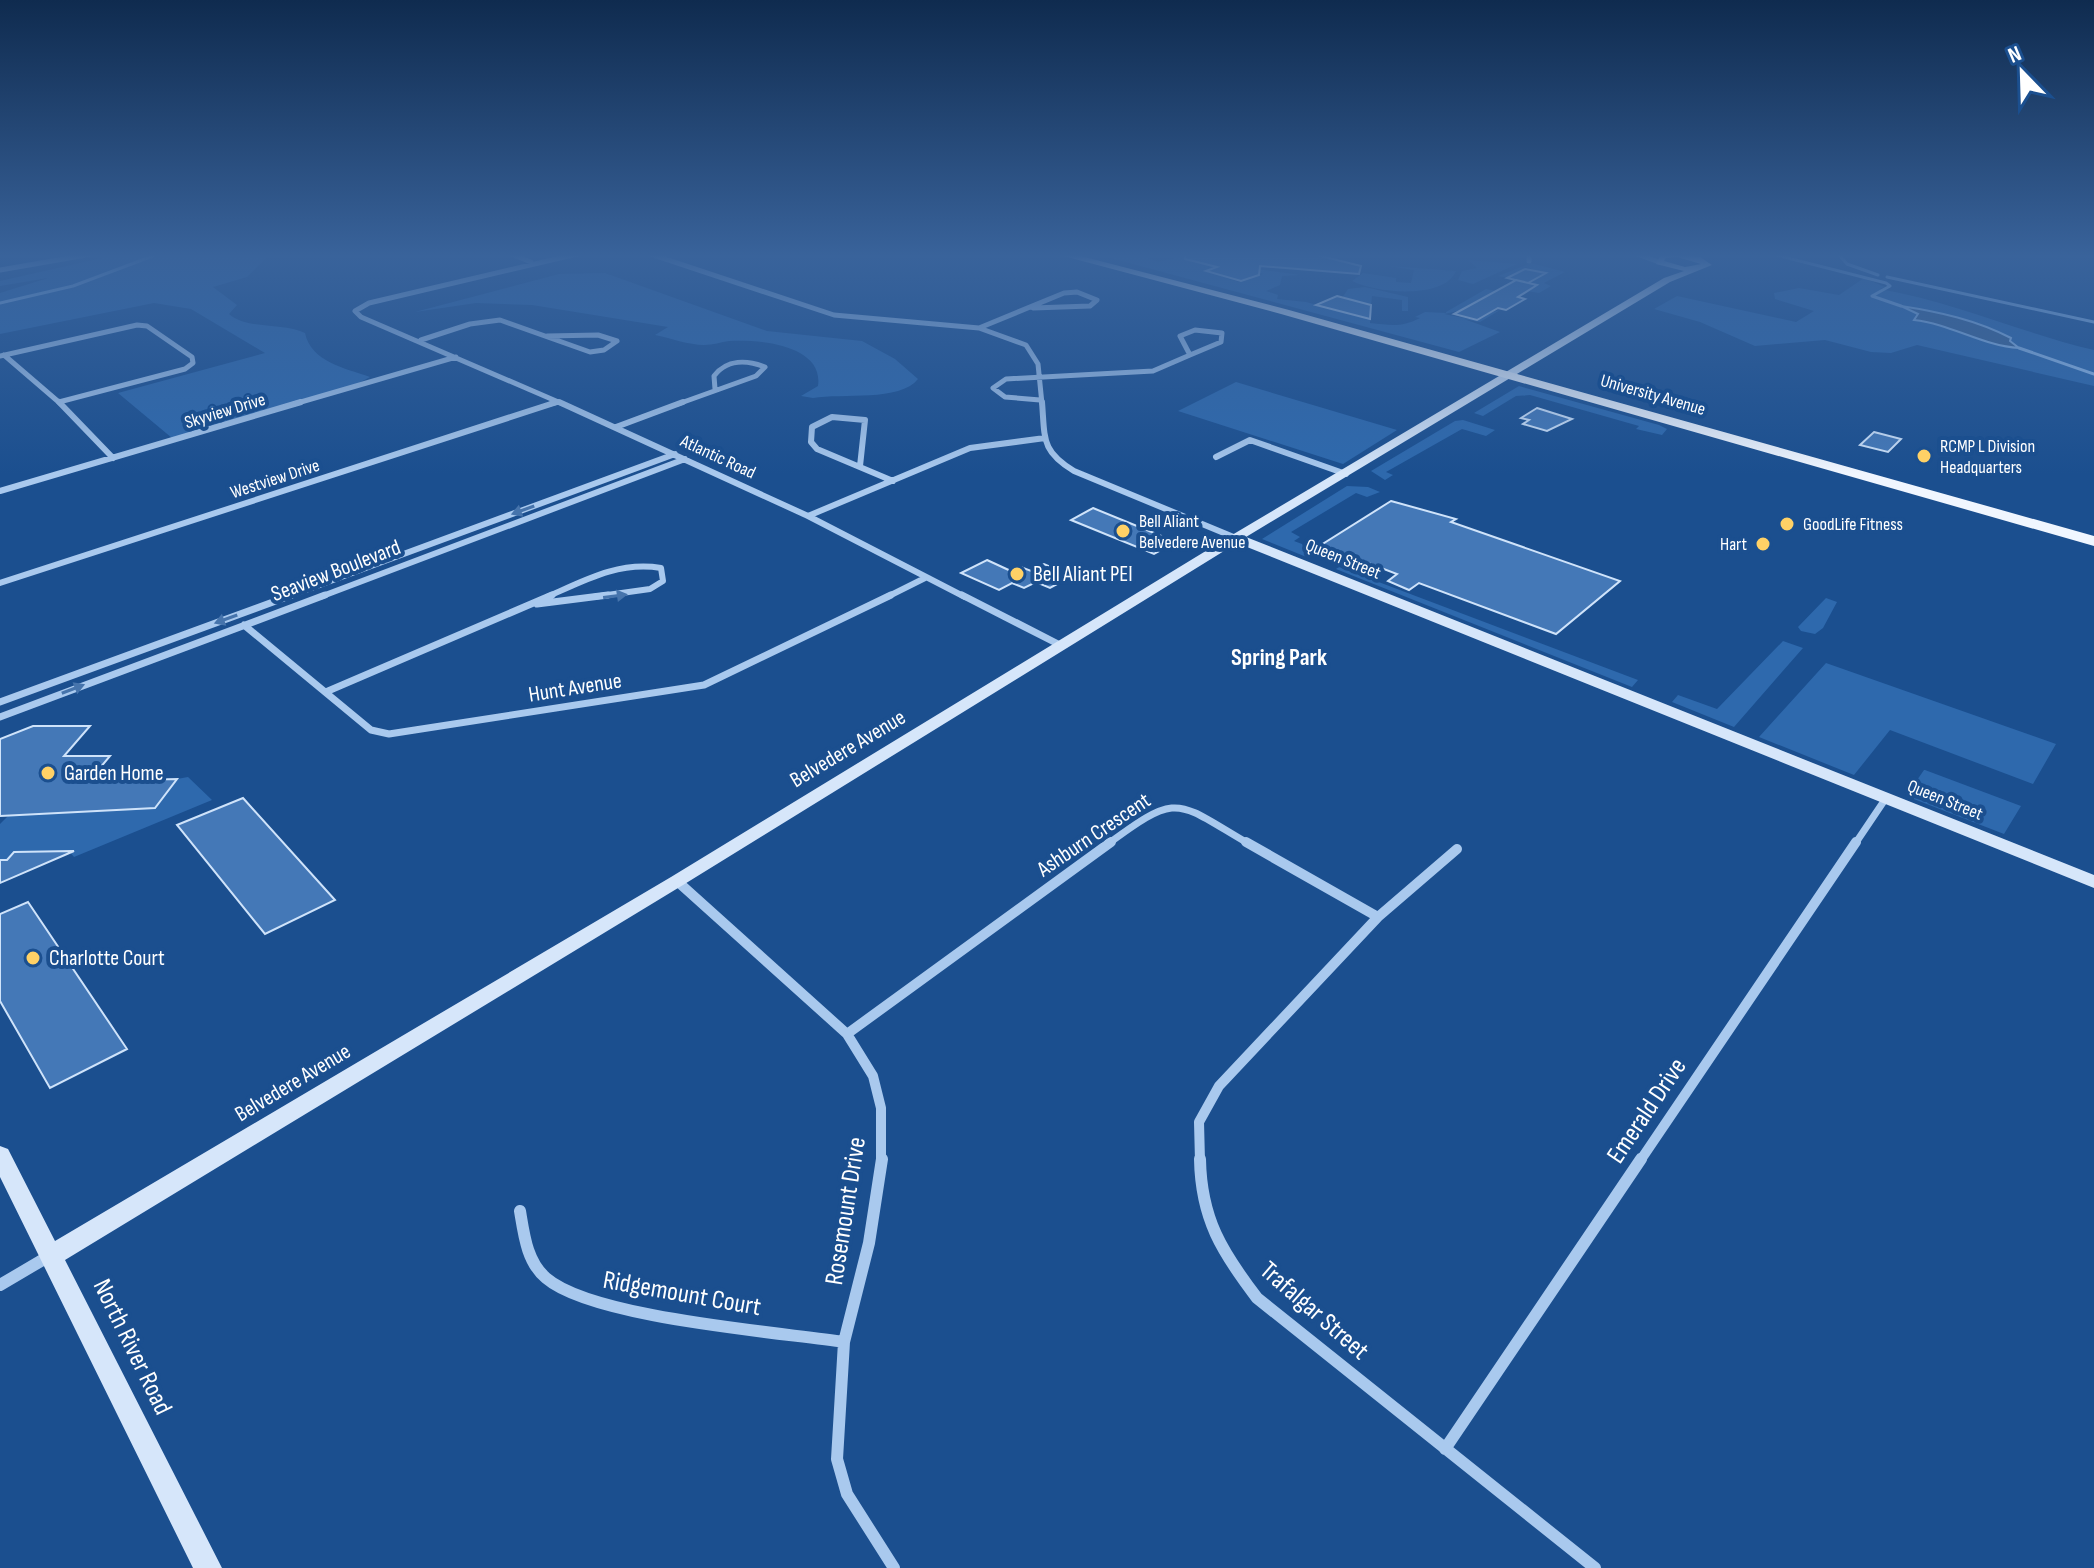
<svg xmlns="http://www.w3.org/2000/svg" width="2094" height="1568" font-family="'Sofia Sans Condensed',sans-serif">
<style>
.green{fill:#2e69ad}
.water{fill:#3c6290;stroke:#9cc4f0;stroke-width:2}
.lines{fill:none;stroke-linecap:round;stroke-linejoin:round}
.stream{stroke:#9cc4f0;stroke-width:3}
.building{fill:#4478b7;stroke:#cfe3fa;stroke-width:2}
.street-far4{stroke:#a9c9ee;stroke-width:5}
.street-far3{stroke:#a9c9ee;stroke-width:6}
.street-far2{stroke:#a9c9ee;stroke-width:7}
.street-far1{stroke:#a9c9ee;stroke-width:10}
.street{stroke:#a9c9ee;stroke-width:12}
.secondary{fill:#d6e6fa;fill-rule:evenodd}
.primary{fill:#f0f6ff;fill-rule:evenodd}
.oneway{fill:#4674ac}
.poi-dot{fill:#ffd166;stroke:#1b4f8f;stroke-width:3}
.labels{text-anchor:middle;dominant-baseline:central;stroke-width:8;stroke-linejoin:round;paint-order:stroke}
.far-street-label{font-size:18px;fill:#fff;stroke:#1b4f8f}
.far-poi-label{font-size:18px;fill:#fff;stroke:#1b4f8f;text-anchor:start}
.street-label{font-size:22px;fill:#fff;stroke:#1b4f8f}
.poi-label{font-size:22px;fill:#fff;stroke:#1b4f8f;text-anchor:start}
.neighbourhood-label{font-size:24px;font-weight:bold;fill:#fff;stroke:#1b4f8f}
.near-street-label{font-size:26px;fill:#fff;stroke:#1b4f8f}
</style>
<rect width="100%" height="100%" fill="#1b4f8f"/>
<!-- green -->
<path class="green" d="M120,254H270L247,277L213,287L237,305L229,314C247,330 282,322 305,333C311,362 345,368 370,377L342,392L172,438L118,393L265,353L191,309L154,303L0,334V293L48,278L0,286V281Z
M1096,254H1137L1158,262L1180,257L1227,265L1207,272L1239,282L1263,274L1242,267L1300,275L1282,276L1280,285L1266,291L1278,295L1277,299L1306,302L1370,319V323C1390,325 1401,328 1420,318L1415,317L1425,312L1446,313V312L1486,289L1506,293C1485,300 1463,311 1444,314L1469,319L1500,310L1480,322L1464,319L1500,332L1459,352Z
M1468,260L1517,264L1473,284L1458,280L1462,271L1477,268Z
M1531,263L1565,272L1544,283L1551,286L1539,293L1527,291L1537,285L1528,283L1545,274L1526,267L1508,278L1498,276Z
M1389,266L1456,271C1444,300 1375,293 1352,281L1363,273L1396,278V282L1411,283L1414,270Z
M605,273L767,331L862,341L895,359L918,379C900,402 842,393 813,398L801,396L818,386C824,345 759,339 729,341C721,342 713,345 704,345C689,345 670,338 655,335L668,327L532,305L476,303L415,312L559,274Z
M1864,278L1885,287L1880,289C1954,302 2022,333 2094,350V386L1917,345L1891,353L1871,352L1825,340L1755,346L1700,322L1654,309L1677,296L1796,322L1814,311L1775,299L1774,293L1799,288L1839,295Z
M1365,287L1408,297V311H1402V300L1372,296L1371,305L1342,298L1348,289Z
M1236,382L1397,430L1343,464L1178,411Z
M1519,386L1659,425L1667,429L1662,435L1636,429L1639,426L1530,395L1516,396L1483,416L1474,413Z
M1463,420L1495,430L1486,436L1462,429L1386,472L1393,475L1385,480L1371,471L1455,421Z
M1347,486L1368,487L1380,492L1367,497L1356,493L1291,532L1300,537L1294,541L1302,544L1309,558L1262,539Z
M1339,567L1638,680L1632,687L1336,569Z
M1826,598L1837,602L1823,628L1815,634L1801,631L1798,627Z
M1783,641L1803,648L1734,727L1672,702L1678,695L1717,709Z
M1826,663L2056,744L2033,784L1890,730L1854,775L1759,737Z
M1924,770H1925L2021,806L2004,834L1906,796Z
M188,777L212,800L74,857L69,851L14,852L7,860H0V824L8,816L155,808L177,779Z"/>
<!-- water -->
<path class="water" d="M1901,306C1940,312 1976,320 2011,338L2010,341L2019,348C1983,346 1951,324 1914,320L1918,314Z"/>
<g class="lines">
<!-- stream -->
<path class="stream" d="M1772,254L1886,283L1890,286L1872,296L1901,306
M1838,254L1847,264L1878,275
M1887,277L2094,322
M0,303L73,286L158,254
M2019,348L2094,374"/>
</g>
<!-- building -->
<path class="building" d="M1186,254H1313L1361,266L1359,274L1260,266L1259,275L1241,281L1206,271L1217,267L1185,259Z
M1525,269L1546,273L1528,283L1507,278Z
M1516,280L1537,285L1518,297L1525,299L1506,310L1498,308L1477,320L1454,314Z
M1337,296L1371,305L1370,319L1316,305Z
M1537,408L1572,419L1547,431L1523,424L1529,420L1521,418Z
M1874,432L1901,439L1888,452L1860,445Z
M1391,501L1456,519L1451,522L1620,581L1556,634L1419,583L1409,590L1388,581L1397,574L1321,545Z
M1093,508L1176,542L1154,554L1071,520Z
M987,560L1013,572L1021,567L1031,571L1044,564L1072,576L1050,588L1036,582L1024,588L1012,583L999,590L961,573Z
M33,726H90L64,756H110L89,781L177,779L155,808L0,816V739Z
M243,798L335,900L265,934L177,825Z
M74,851L0,883V860H7L14,852Z
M28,902L127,1049L50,1088L0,1001V914Z"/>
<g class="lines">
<!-- street-far4 -->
<path class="street-far4" d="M511,254L531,262
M650,254L834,315L979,328L1026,345L1038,364L1042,404
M1529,254V261
M1637,254L1659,262
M0,270L92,254
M979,328L1064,293L1077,292L1097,300L1090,306L1033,308
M1195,330L1222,333L1221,342L1190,355L1180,336Z
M421,340L470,324L500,320L590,352L604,350L617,341L598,335L547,336
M4,355L61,404
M0,356L137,325L147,326L192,357L193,363L185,369L59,402
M1040,400L1005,397L993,388L1006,379L1153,371L1190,355
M294,404L456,357
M550,404L558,402
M563,404L361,317L355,311L369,303L577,254
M678,404L756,376L765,367C747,360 727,359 714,376L715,389"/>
<!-- street-far3 -->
<path class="street-far3" d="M59,402L113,458
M559,402L808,516L965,597
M1042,402C1045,439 1041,451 1074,471L1236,538
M616,427L683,402
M1216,457L1250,440L1346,474
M860,466L865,420L832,417L812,427L811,442L817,449L893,481
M0,491L301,402
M808,516L970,448L1045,438
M0,583L557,402
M287,597L675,454
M320,597L685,459
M547,597C585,580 619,561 661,568L663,581L650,589L593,597
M887,597L925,578"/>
<!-- street-far2 -->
<path class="street-far2" d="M962,595L1062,646
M537,604L608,595
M244,625L371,730L389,734L704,685L891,595
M328,691L552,595
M0,702L292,595
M0,717L325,595
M1108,844C1180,791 1175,801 1249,844
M1855,844L1886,798"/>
<!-- street-far1 -->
<path class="street-far1" d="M1246,842L1378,917
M677,881L847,1034L873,1076L881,1108V1161
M847,1034L1111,842
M1200,1161L1199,1122L1219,1086L1378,917L1457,849
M1640,1161L1856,842"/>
<!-- street -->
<path class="street" d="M882,1159L869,1243L844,1342L837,1459L847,1494L894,1568
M1200,1159C1201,1219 1222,1252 1257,1298L1595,1568
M520,1211C524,1235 527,1262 546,1278C592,1318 777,1332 844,1342
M0,1285L51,1255
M1445,1449L1641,1159"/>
<!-- secondary -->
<path class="secondary" d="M1661,254L1700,257L1712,265L1670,282L1246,537L2094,875V888L1237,543L683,885L65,1260L222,1568H193L0,1177V1146L8,1149L55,1241L671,877L1232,535L1664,278L1684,271L1656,264ZM1677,257L1701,264L1685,267L1664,261L1666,258Z"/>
<!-- primary -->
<path class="primary" d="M1056,254H1073L1289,310L2094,536V546L1281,314Z"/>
</g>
<!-- one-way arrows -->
<defs><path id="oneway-solid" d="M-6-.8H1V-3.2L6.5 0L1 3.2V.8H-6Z" transform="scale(2)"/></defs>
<g class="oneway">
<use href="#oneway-solid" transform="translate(523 510) rotate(160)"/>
<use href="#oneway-solid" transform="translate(615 596) rotate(-8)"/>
<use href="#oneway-solid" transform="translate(226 619) rotate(160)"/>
<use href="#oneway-solid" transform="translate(73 689) rotate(-21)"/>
</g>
<!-- sky -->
<linearGradient id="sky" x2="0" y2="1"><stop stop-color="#0f2b4f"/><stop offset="0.54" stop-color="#39639b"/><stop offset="1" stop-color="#39639b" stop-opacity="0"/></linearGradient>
<rect width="2094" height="474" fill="url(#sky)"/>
<!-- markers -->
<g class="poi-dot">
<circle cx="1924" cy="456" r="8"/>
<circle cx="1787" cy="524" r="8"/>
<circle cx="1123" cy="531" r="8"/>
<circle cx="1763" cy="544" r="8"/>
<circle cx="1017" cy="574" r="8"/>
<circle cx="48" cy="773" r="8"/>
<circle cx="33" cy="958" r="8"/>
</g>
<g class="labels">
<!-- far-street labels -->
<g class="far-street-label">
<text transform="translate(1653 395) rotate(16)">University Avenue</text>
<text transform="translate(225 411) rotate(-17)">Skyview Drive</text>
<text transform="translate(718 457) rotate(25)">Atlantic Road</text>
<text transform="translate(275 479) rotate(-18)">Westview Drive</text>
<text transform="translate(1343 559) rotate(22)">Queen Street</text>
<text transform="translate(1945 800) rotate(22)">Queen Street</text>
</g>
<!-- far-poi labels -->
<g class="far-poi-label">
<text x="1940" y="446">RCMP L Division<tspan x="1940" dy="21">Headquarters</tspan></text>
<text x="1139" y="521">Bell Aliant<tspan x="1139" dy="21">Belvedere Avenue</tspan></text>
<text x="1803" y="524">GoodLife Fitness</text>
<text x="1747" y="544" text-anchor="end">Hart</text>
</g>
<!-- street labels -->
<g class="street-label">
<text transform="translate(336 571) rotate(-21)">Seaview Boulevard</text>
<text transform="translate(575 688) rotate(-9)">Hunt Avenue</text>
<text transform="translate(848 749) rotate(-31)">Belvedere Avenue</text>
<text transform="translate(1094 835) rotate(-34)">Ashburn Crescent</text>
<text transform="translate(293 1083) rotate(-31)">Belvedere Avenue</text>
</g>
<!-- poi labels -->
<g class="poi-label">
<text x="1033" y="574">Bell Aliant PEI</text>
<text x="64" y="773">Garden Home</text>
<text x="49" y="958">Charlotte Court</text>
</g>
<!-- neighbourhood labels -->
<g class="neighbourhood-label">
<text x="1279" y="657">Spring Park</text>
</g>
<!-- near-street labels -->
<g class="near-street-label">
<text transform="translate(1647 1111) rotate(-56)">Emerald Drive</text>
<text transform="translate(846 1211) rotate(-81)">Rosemount Drive</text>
<text transform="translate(682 1294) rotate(10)">Ridgemount Court</text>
<text transform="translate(1314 1311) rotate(41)">Trafalgar Street</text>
<text transform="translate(132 1347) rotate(64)">North River Road</text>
</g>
</g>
<!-- north arrow -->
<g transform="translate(2022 72) rotate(337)" stroke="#1b4f8f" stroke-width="6" paint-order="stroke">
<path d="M0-6L14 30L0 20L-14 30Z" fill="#ffffff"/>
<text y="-12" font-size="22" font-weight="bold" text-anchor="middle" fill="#ffffff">N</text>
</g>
</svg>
